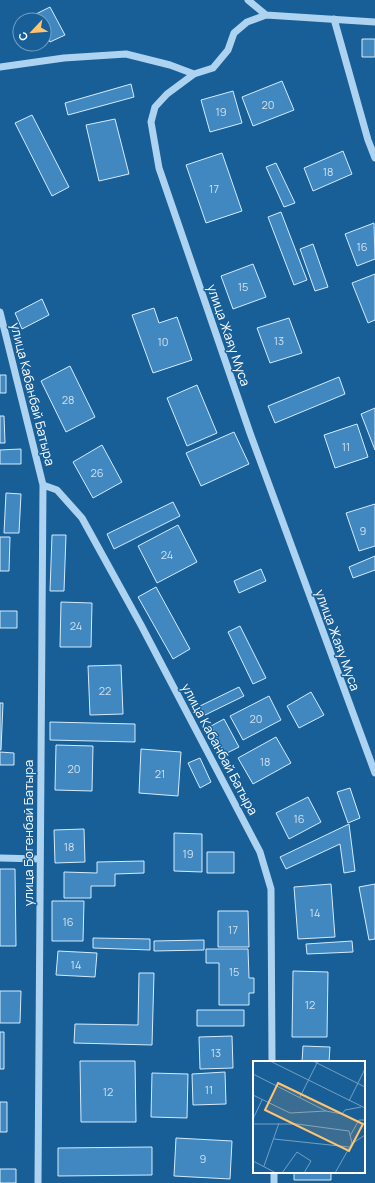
<svg xmlns="http://www.w3.org/2000/svg" width="375" height="1183" font-family="Manrope,sans-serif">
<style>
.building{fill:#4188c0;stroke:#d4ebfc}
.lines{fill:none;stroke-linecap:round;stroke-linejoin:round}
.minor{stroke:#add3f1;stroke-width:7}
.labels{text-anchor:middle;dominant-baseline:central;stroke-width:3;stroke-linejoin:round;paint-order:stroke}
.number-label{font-size:11px;fill:#d0e1ef}
.street-label{font-size:13px;fill:#fff;stroke:#185f98}
.inset-road{fill:none;stroke:#749fc1;stroke-width:1}
.view{fill:#ffc46d;fill-opacity:0.15;stroke:#ffc46d;stroke-width:2}
.inset-edge{fill:none;stroke:#fff;stroke-width:2}
</style>
<rect width="100%" height="100%" fill="#185f98"/>
<!-- building -->
<path class="building" d="M50,7L65,35L50,42L44,30V20H39L36,14Z
M362,39H375V57H362Z
M282,81L294,110L253,126L242,97Z
M131,84L134,97L68,115L65,103Z
M233,91L242,123L210,132L201,100Z
M32,115L69,187L52,196L15,123Z
M115,119L129,174L99,181L86,125Z
M343,151L352,174L313,191L304,168Z
M222,153L242,211L206,223L186,165Z
M276,163L295,203L284,207L266,167Z
M281,212L307,280L294,285L268,217Z
M374,223L375,259L357,266L345,234Z
M313,244L328,287L315,291L300,249Z
M253,264L266,297L233,309L221,276Z
M375,274V320L368,323L352,283Z
M42,299L49,315L22,329L15,313Z
M154,308L159,323L177,317L192,360L153,373L132,315Z
M289,318L302,353L270,363L257,328Z
M70,366L95,417L66,432L41,381Z
M0,375H6V393H0Z
M339,377L345,394L275,423L268,406Z
M197,385L217,433L187,446L167,398Z
M375,408V450L361,414Z
M0,416H4L5,443H0Z
M357,424L368,457L335,468L324,435Z
M234,432L249,464L201,486L186,453Z
M102,445L122,482L93,498L73,462Z
M21,449V464H0V450Z
M6,493L21,494L19,533H4Z
M173,502L180,516L114,549L107,534Z
M375,504V546L359,551L346,513Z
M178,525L197,562L157,583L138,546Z
M52,535H66L64,591H50Z
M0,537H10L9,571H0Z
M375,556V570L353,578L349,567Z
M261,569L266,581L239,593L234,581Z
M156,587L190,649L173,659L138,597Z
M61,602L92,603L91,647H60Z
M0,611H17V628H0Z
M240,626L266,678L253,684L228,632Z
M121,665L123,714L90,715L88,666Z
M239,687L244,696L205,715L200,706Z
M311,692L324,715L299,728L287,706Z
M269,696L281,720L243,740L230,716Z
M0,703H3L1,750H0Z
M224,719L239,747L225,754L211,726Z
M50,722L135,724V742L50,740Z
M276,737L291,763L253,784L238,758Z
M56,745L93,746L92,791L55,790Z
M141,749L181,752L178,796L139,793Z
M0,752L14,753V765H0Z
M200,758L211,782L200,788L188,763Z
M350,788L360,818L348,823L337,792Z
M308,797L321,822L289,839L276,813Z
M349,824L355,871L344,873L340,844L286,869L280,857Z
M84,829L85,862L55,863L54,830Z
M174,833L202,834V872L174,871Z
M207,852H234V873H207Z
M144,861V873L115,874V886H91V898H64V872L97,873V862Z
M0,869H15L16,946H0Z
M331,884L335,937L298,939L294,887Z
M375,884V939L369,940L359,887Z
M52,901H84L83,941H52Z
M218,911H248L249,947H218Z
M93,938L150,939V950L93,948Z
M204,940V950L154,951V941Z
M352,941L353,952L307,954L306,944Z
M206,949H248L249,978H254V993H249V1005H219V963H206Z
M58,951L97,953L95,977L56,975Z
M293,971L328,972L327,1037H292Z
M139,973H154L152,1045L74,1043L75,1024L138,1025Z
M0,991H21L20,1023H0Z
M197,1010H244V1026H197Z
M0,1032H4V1069H0Z
M232,1036L233,1068L200,1069L199,1037Z
M303,1046L330,1047L329,1062H302Z
M80,1061H135L136,1122H81Z
M225,1072L226,1104L193,1105L192,1074Z
M152,1073L188,1074L187,1118L151,1117Z
M0,1102H7V1132H0Z
M176,1138L232,1141L230,1179L174,1176Z
M152,1147V1175L58,1176V1148Z
M0,1169H16V1183H0Z
M294,1172H331V1180H294Z"/>
<g class="lines">
<!-- minor -->
<path class="minor" d="M248,0L266,15
M334,19L368,140L375,158
M375,22L266,15L247,22L234,33L228,50L213,68L194,74L167,94L155,107L151,122L159,168L250,433L375,773
M0,67L64,58L126,54L170,65L194,74
M0,312L43,485L38,1183
M43,485L57,490L82,518L141,625L260,852L271,889L272,1062
M0,858L40,859
M274,1172V1183"/>
</g>
<g class="labels">
<!-- number labels -->
<g class="number-label">
<text x="268" y="104">20</text>
<text x="221" y="111">19</text>
<text x="328" y="171">18</text>
<text x="214" y="188">17</text>
<text x="362" y="246">16</text>
<text x="243" y="286">15</text>
<text x="279" y="340">13</text>
<text x="163" y="341">10</text>
<text x="68" y="399">28</text>
<text x="346" y="446">11</text>
<text x="97" y="472">26</text>
<text x="363" y="530">9</text>
<text x="167" y="554">24</text>
<text x="76" y="625">24</text>
<text x="105" y="690">22</text>
<text x="256" y="718">20</text>
<text x="265" y="761">18</text>
<text x="74" y="768">20</text>
<text x="160" y="773">21</text>
<text x="299" y="818">16</text>
<text x="69" y="846">18</text>
<text x="188" y="853">19</text>
<text x="315" y="912">14</text>
<text x="68" y="921">16</text>
<text x="233" y="929">17</text>
<text x="76" y="964">14</text>
<text x="234" y="971">15</text>
<text x="310" y="1004">12</text>
<text x="216" y="1052">13</text>
<text x="209" y="1089">11</text>
<text x="108" y="1091">12</text>
<text x="203" y="1158">9</text>
</g>
<!-- street labels -->
<g class="street-label">
<text transform="translate(229 335) rotate(71)">улица Жаяу Муса</text>
<text transform="translate(33 394) rotate(76)">улица Кабанбай Батыра</text>
<text transform="translate(338 640) rotate(70)">улица Жаяу Муса</text>
<text transform="translate(220 749) rotate(62)">улица Кабанбай Батыра</text>
<text transform="translate(28 833) rotate(-90)">улица Богенбай Батыра</text>
</g>
</g>
<!-- overview -->
<g transform="translate(253 1061)">
<rect width="112" height="112" fill="#185f98"/>
<path class="inset-road" d="M17,0L112,47M60,0L112,26M0,13L73,50L89,53L92,49L108,46M0,34L37,52L73,50M47,36L65,0M96,40L112,8M0,58L9,39M0,63H44L96,70L99,82L82,112M97,75L106,59H112M21,78L96,86M100,82L112,74M0,100L23,112M11,105L26,62M29,112L44,91L58,100L51,112"/>
<path class="view" d="M25,22L110,63L96,90L12,49Z"/>
<rect width="112" height="112" class="inset-edge"/>
</g>
<!-- north arrow -->
<g transform="translate(32 32) rotate(244)"><circle r="19" fill="#185f98" stroke="#749fc1"/>
<path d="M0-3L7 15L0 10L-7 15Z" fill="#ffc46d"/>
<text y="-6" font-size="11" font-weight="bold" text-anchor="middle" fill="#ffffff">С</text>
</g>
</svg>
